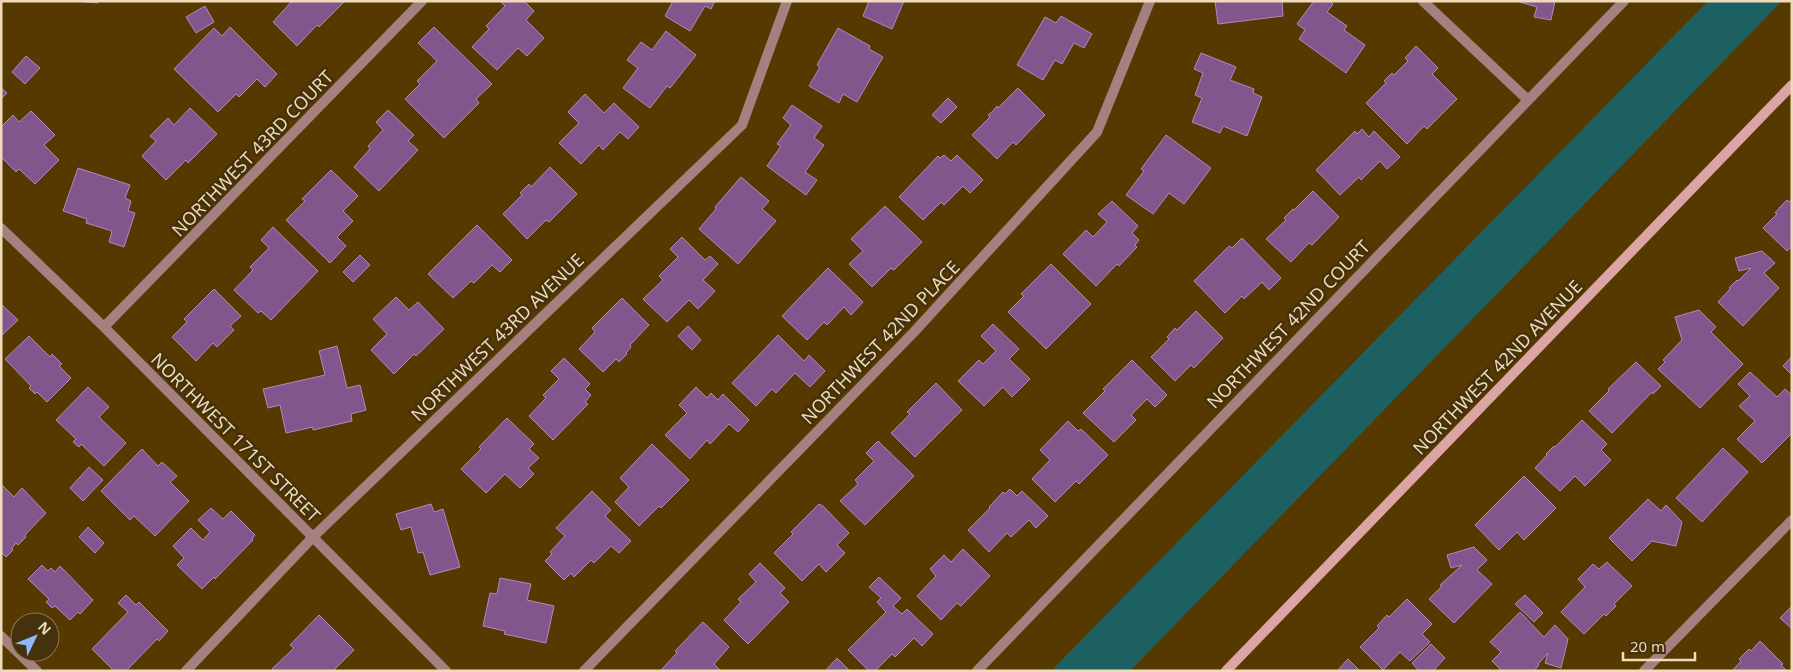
<svg xmlns="http://www.w3.org/2000/svg" width="1793" height="672" font-family="'Noto Sans',sans-serif">
<style>
.water{fill:#1d6062}
.building{fill:#81568d;stroke:#b487c1}
.lines{fill:none;stroke-linecap:round;stroke-linejoin:round}
.street{stroke:#a48180;stroke-width:10}
.secondary{stroke:#dca4a4;stroke-width:10}
.labels{text-anchor:middle;dominant-baseline:central;stroke-width:5;stroke-linejoin:round;paint-order:stroke}
.street-label{font-size:18px;fill:#efdab9;stroke:#45310c}
</style>
<rect width="100%" height="100%" fill="#553900"/>
<!-- water -->
<path class="water" d="M1708,1H1782L1130,671H1051Z"/>
<!-- building -->
<path class="building" d="M74,1H98V3Z
M292,1H345L319,27L317,25L297,46L273,22Z
M500,1H524L534,11L526,20L544,38L527,56L518,48L497,70L472,47L489,29L486,26L505,6Z
M673,1H715L711,9L705,6L690,31L665,16Z
M869,1H904L892,29L863,16Z
M1215,1H1282L1283,16L1218,24Z
M1314,1H1330L1333,4L1327,12L1347,26L1344,30L1365,45L1346,73L1299,39L1305,30L1297,24Z
M1516,1H1555L1551,20L1534,17L1537,7Z
M205,6L214,22L196,33L186,17Z
M1061,16L1092,34L1084,48L1074,43L1062,64L1055,60L1043,80L1017,65L1045,17L1056,23Z
M230,27L277,74L265,87L257,79L239,97L236,94L218,112L174,69L214,28L222,36Z
M434,27L492,84L476,99L479,103L444,138L405,99L420,84L417,81L437,61L418,43Z
M838,28L870,46L869,49L883,57L857,102L843,94L839,103L809,86L820,67L817,65Z
M666,31L696,55L670,88L667,86L650,108L623,88L638,68L627,60L641,42L652,50Z
M1416,46L1438,68L1432,74L1457,99L1427,129L1424,126L1407,144L1366,103L1386,83L1384,81L1392,73L1394,75L1408,61L1405,58Z
M1201,53L1236,67L1230,80L1254,89L1253,93L1262,97L1247,136L1223,126L1220,133L1192,122L1202,98L1195,95L1203,73L1194,69Z
M26,56L40,68L25,84L12,72Z
M1,88L7,93L1,99Z
M1018,88L1045,115L1016,145L1013,142L997,159L972,135L990,117L988,115L993,111L997,106L998,108Z
M585,94L604,113L614,103L639,127L628,139L620,132L603,150L599,145L581,164L559,143L579,123L568,112Z
M948,98L957,107L941,123L932,115Z
M792,105L822,126L814,138L824,145L805,172L817,180L806,195L767,166L781,146L777,144L791,125L783,118Z
M190,108L217,134L188,163L186,160L166,180L142,156L156,141L150,136L168,118L174,125Z
M388,110L414,135L408,141L418,150L379,191L354,167L370,149L368,146L383,130L376,122Z
M31,111L55,135L44,145L59,160L35,184L19,169L16,172L1,157V127L13,115L19,122Z
M1362,129L1369,137L1374,131L1400,157L1387,169L1380,161L1361,180L1359,177L1340,195L1316,170L1355,131L1357,134Z
M1166,135L1211,168L1184,204L1169,193L1153,214L1126,195L1144,171L1141,169Z
M944,155L951,161L957,155L983,180L970,193L963,186L944,205L941,202L923,220L899,197L938,156L940,158Z
M550,167L577,194L549,222L546,220L527,239L503,214L522,195L520,193L529,184L531,187Z
M78,168L130,185L125,198L131,201L128,211L135,213L124,247L109,242L112,231L86,223L87,219L63,211Z
M331,170L358,196L343,211L353,221L337,237L346,246L330,263L286,220L305,201L302,199Z
M741,177L769,201L762,209L776,221L738,264L699,229L716,209L715,207Z
M1313,191L1339,217L1312,245L1309,243L1291,262L1266,239L1286,220L1284,218L1293,209L1294,210Z
M1792,199V246L1787,251L1763,228L1777,214L1775,213L1781,206L1787,200L1789,202Z
M1112,201L1138,226L1132,233L1139,240L1135,245L1137,247L1119,266L1117,264L1096,286L1063,254L1086,230L1093,237L1107,222L1098,214Z
M885,206L922,242L894,270L891,268L872,287L849,264L863,251L851,239Z
M477,225L512,260L500,272L492,265L474,283L471,281L453,298L428,274Z
M273,227L318,271L271,320L261,311L258,313L234,290L253,270L250,267L269,248L261,240Z
M682,237L705,260L710,256L718,264L703,280L715,291L698,309L689,300L667,322L643,299L663,280L659,276L678,257L670,249Z
M1242,238L1281,278L1269,290L1262,282L1244,299L1242,296L1225,313L1194,281L1229,246L1232,248Z
M1762,251L1775,263L1764,273L1779,288L1743,326L1718,302L1730,289L1729,288L1737,280L1738,281L1751,268L1739,271L1735,258Z
M360,255L370,265L353,282L343,272Z
M1051,264L1091,304L1046,349L1008,312L1024,296L1021,294Z
M828,268L863,302L851,315L844,307L827,325L824,322L807,340L782,316Z
M214,289L241,316L230,326L234,330L217,347L213,343L196,361L172,337L187,322L184,319Z
M396,297L409,310L418,302L444,329L416,356L414,354L394,374L371,350L387,334L373,319Z
M622,298L649,325L630,345L631,347L626,353L627,354L619,362L616,359L603,372L579,349L595,332L592,328Z
M1,304L18,320L1,336Z
M1699,310L1716,327L1711,332L1743,364L1700,408L1658,369L1665,362L1663,360L1682,340L1675,317Z
M1196,311L1223,338L1194,368L1191,365L1175,381L1151,357L1169,339L1167,337L1175,328L1177,330Z
M993,324L1019,349L1009,359L1030,379L1012,397L1003,387L984,406L958,381L979,360L983,364L996,351L981,336Z
M688,326L701,340L692,350L678,336Z
M778,335L804,361L809,355L825,371L810,387L795,373L776,393L772,389L756,406L732,383Z
M29,336L50,357L52,354L62,364L59,366L71,378L47,402L37,392L35,394L29,388L31,386L5,359Z
M337,346L347,388L360,385L366,410L351,414L352,421L313,430V427L286,433L280,405L268,408L263,389L325,375L319,351Z
M1792,356V375L1783,366Z
M564,358L590,384L585,389L591,395L585,402L588,404L553,440L529,416L546,398L543,395L559,379L551,371Z
M1132,360L1167,395L1155,407L1147,399L1131,415L1136,420L1114,442L1083,413L1105,391L1103,389Z
M1636,362L1661,386L1653,394L1652,392L1612,433L1589,411L1609,391L1608,389Z
M1750,372L1777,397L1785,389L1792,395V433L1762,463L1737,439L1755,421L1739,406L1750,396L1738,384Z
M936,383L962,410L915,457L891,433L910,414L907,412Z
M88,387L109,407L99,417L126,443L104,466L81,444L79,447L73,442L76,439L56,420Z
M696,387L707,398L711,393L718,400L723,394L749,420L738,432L729,424L710,444L707,440L690,459L665,435L687,413L679,405Z
M507,418L534,444L529,449L539,458L528,468L534,474L520,488L505,474L486,493L461,469L481,449L479,447Z
M1582,420L1607,444L1601,450L1611,460L1585,486L1575,476L1560,491L1535,468L1547,455L1546,454L1554,446L1555,447Z
M1068,421L1078,431L1081,429L1108,455L1079,484L1076,481L1055,502L1032,479L1050,460L1040,450Z
M878,441L914,476L865,525L840,501L858,484L855,480L874,461L866,453Z
M652,444L689,480L661,508L659,506L639,526L615,502L629,487L620,478Z
M1723,448L1748,472L1702,522L1676,498Z
M142,449L158,466L162,462L177,476L170,482L189,501L155,536L134,516L130,520L101,491Z
M89,467L103,480L83,501L70,488Z
M1524,476L1556,508L1524,540L1517,532L1499,550L1475,525Z
M1,484L14,497L22,488L46,513L25,535L26,537L18,545L16,543L12,548L13,550L6,557L1,552Z
M1010,489L1017,496L1022,491L1048,516L1036,528L1029,520L1011,537L1007,533L989,552L968,530L990,508L989,507L1003,492L1005,494Z
M592,491L611,510L605,516L631,541L619,553L611,546L594,563L591,560L574,577L571,573L564,580L545,561L552,554L550,552L565,536L556,528Z
M1648,499L1661,511L1666,505L1682,522L1676,546L1652,541L1632,561L1609,538Z
M431,504L434,512L443,509L460,567L430,575L423,552L418,553L411,527L401,530L396,514Z
M819,504L823,506L849,533L837,545L845,553L826,572L819,564L802,581L774,553L793,534L791,532Z
M211,508L223,519L231,511L255,535L252,539L253,540L215,579L214,577L202,589L177,565L184,558L173,546L191,528L203,540L210,532L198,520Z
M88,527L104,543L95,553L79,537Z
M1474,547L1487,560L1477,570L1492,584L1454,623L1429,599L1442,586L1440,585L1462,565L1451,568L1447,555Z
M963,549L990,576L961,606L957,603L941,620L917,596L936,576L930,569L944,555L951,562Z
M1607,562L1632,586L1614,604L1616,606L1606,616L1604,614L1584,634L1561,612L1585,587L1578,579L1593,564L1599,569Z
M760,563L785,588L780,593L789,602L748,644L724,620L741,602L738,599L756,582L749,574Z
M42,565L48,571L51,568L55,572L60,566L93,600L80,614L78,612L70,620L55,606L52,608L46,602L49,599L28,579Z
M879,577L901,598L893,606L902,614L907,609L933,634L922,646L914,638L895,657L892,654L875,671H869L848,650L886,612L877,602L881,598L869,587Z
M500,578L531,584L527,600L554,606L546,643L504,634L505,631L483,626L490,593L497,594Z
M126,595L136,605L139,602L168,631L159,641L157,639L126,671H114L92,649L128,612L118,603Z
M1525,595L1543,613L1534,622L1515,604Z
M1407,599L1432,624L1422,634L1430,642L1410,661L1400,652L1383,670L1360,647L1379,628L1377,626L1387,615L1389,617Z
M1792,606V629L1780,618Z
M1520,612L1544,637L1555,625L1568,639L1561,668L1545,663L1548,653L1538,664L1539,665L1534,671H1502L1492,661L1501,652L1490,642Z
M319,615L354,650L333,671H274L272,669L294,648L290,645Z
M703,622L729,647L714,664L721,671H660L677,653L675,651Z
M1760,641L1783,664L1781,665L1786,670L1732,671L1741,661L1739,659L1749,649L1751,651Z
M1431,644L1445,658L1433,671H1419L1412,663Z
M837,658L850,671H825Z
M1348,659L1360,671H1337Z"/>
<g class="lines">
<!-- street -->
<path class="street" d="M1423,1L1528,100
M1,228L104,327L446,671
M104,327L422,1
M1,636L37,671
M186,671L312,538L742,125L787,1
M584,671L914,332L1097,132L1150,1
M977,671L1624,1
M1644,671L1792,520"/>
<!-- secondary -->
<path class="secondary" d="M1226,671L1792,85"/>
</g>
<g class="labels">
<!-- street labels -->
<g class="street-label">
<text transform="translate(252 153) rotate(-46)">NORTHWEST 43RD COURT</text>
<text transform="translate(1288 324) rotate(-46)">NORTHWEST 42ND COURT</text>
<text transform="translate(497 337) rotate(-44)">NORTHWEST 43RD AVENUE</text>
<text transform="translate(880 342) rotate(-46)">NORTHWEST 42ND PLACE</text>
<text transform="translate(1497 367) rotate(-46)">NORTHWEST 42ND AVENUE</text>
<text transform="translate(236 437) rotate(45)">NORTHWEST 171ST STREET</text>
</g>
</g>
<!-- border -->
<rect width="1793" height="672" fill="none" stroke="#efdab9" stroke-width="5"/>
<!-- north arrow -->
<g transform="translate(35 637) rotate(47)"><circle r="24" fill="#45310c" stroke="#897551"/>
<path d="M0-4L9 19L0 12L-9 19Z" fill="#8db9fc"/>
<text y="-8" font-size="14" font-weight="bold" text-anchor="middle" fill="#efdab9">N</text>
</g>
<!-- scale -->
<path d="M1623 652v8h72v-8" fill="none" stroke="#efdab9" stroke-width="2.5"/>
<text x="1630" y="652" font-size="15" fill="#efdab9" stroke="#45310c" stroke-width="4" paint-order="stroke">20 m</text>
</svg>
